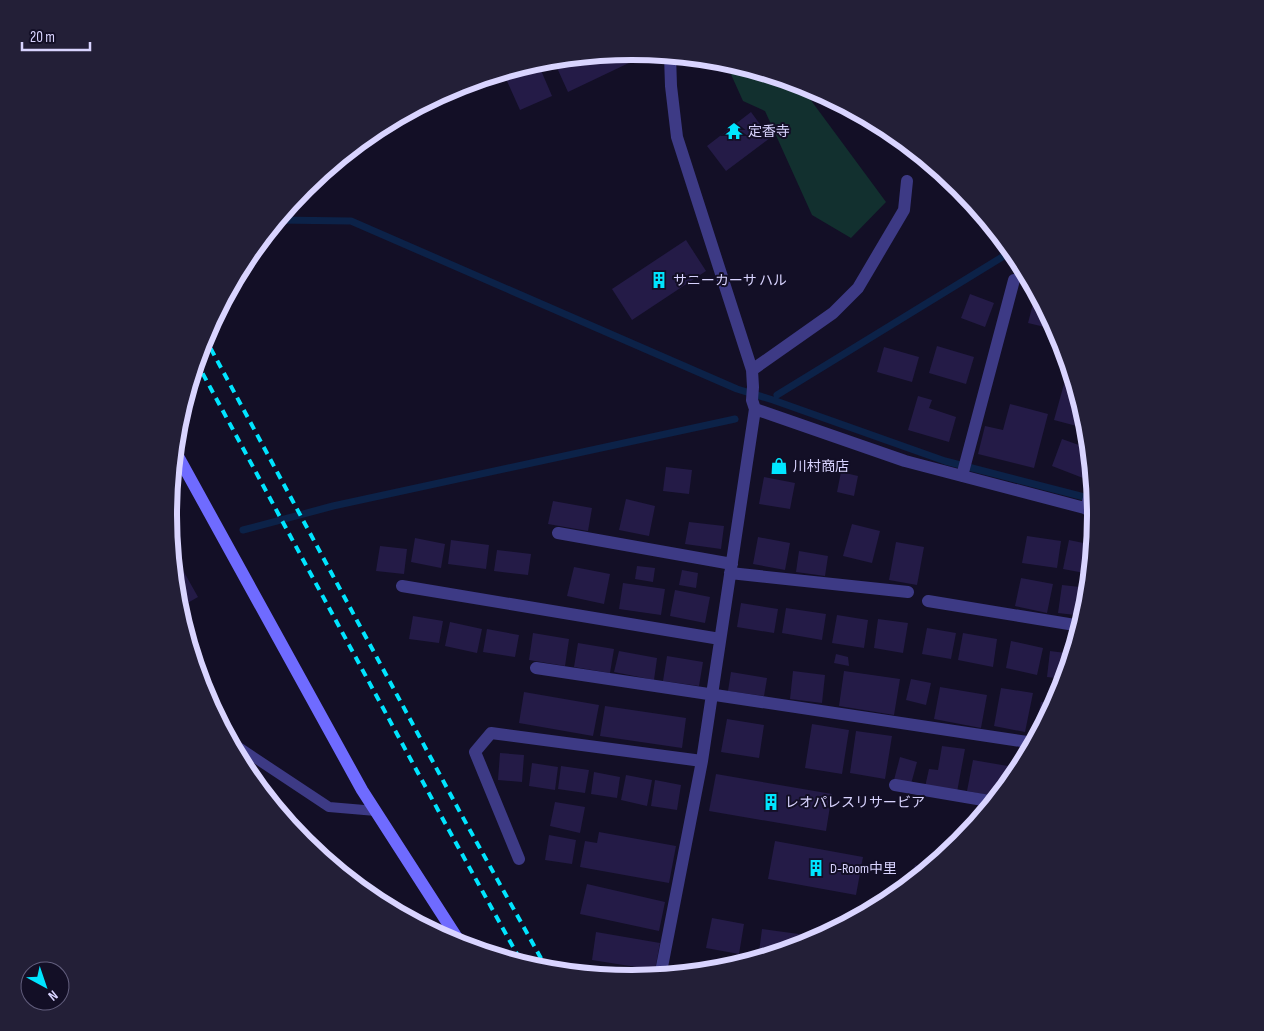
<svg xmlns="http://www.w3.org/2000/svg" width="1264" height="1031" font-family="'Sofia Sans Condensed','Noto Sans JP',sans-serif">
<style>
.green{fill:#12302f}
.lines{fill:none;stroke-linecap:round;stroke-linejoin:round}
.stream{stroke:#0c2248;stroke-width:7}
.building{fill:#241b47}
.lane{stroke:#3d3a85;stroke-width:10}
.street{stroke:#3d3a85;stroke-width:12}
.secondary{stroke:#6f6bff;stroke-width:12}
.rail{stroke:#00e5ff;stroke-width:4;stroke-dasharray:8 6;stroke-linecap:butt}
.labels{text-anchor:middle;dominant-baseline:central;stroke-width:4;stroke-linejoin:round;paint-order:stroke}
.poi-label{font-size:14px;fill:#d9d4ff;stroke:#130f26;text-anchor:start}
.rim{fill:none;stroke:#d9d4ff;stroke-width:6}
</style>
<rect width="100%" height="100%" fill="#130f26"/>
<!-- green -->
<path class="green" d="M725,61L806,85L810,99L886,202L851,238L812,215L765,111L743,101Z"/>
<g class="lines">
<!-- stream -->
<path class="stream" d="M277,220L351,221L737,389L773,400L945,461L1092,499
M777,395L1012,251
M243,530L333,506L735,419"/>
</g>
<!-- building -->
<path class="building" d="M629,52L633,61L568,92L553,59Z
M537,61L552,96L520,110L503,72Z
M751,112L770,138L726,171L707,146Z
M686,240L706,271L632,320L612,289Z
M1036,292L1057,330L1028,323Z
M970,294L994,303L985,327L961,318Z
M937,346L974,357L966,384L929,373Z
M884,347L919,357L912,382L877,372Z
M1064,384L1076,387L1088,429L1054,420Z
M918,396L932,400L929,408L956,417L949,442L908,430Z
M1010,404L1048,414L1034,468L978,454L985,426L1003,430Z
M1062,439L1090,449L1091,459L1083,478L1052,466Z
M666,467L692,470L689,494L663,491Z
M841,472L858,476L854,496L837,492Z
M764,477L795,483L790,509L759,504Z
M626,499L655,506L649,536L619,530Z
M553,501L592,508L588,531L548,524Z
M689,522L724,526L721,549L685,544Z
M852,524L880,531L872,563L843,556Z
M1027,536L1061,541L1057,568L1022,563Z
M758,537L790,543L785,570L753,564Z
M415,538L445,544L441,568L411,562Z
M451,540L489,545L486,569L448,564Z
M1069,540L1093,545L1090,574L1063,569Z
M896,542L924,547L917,585L889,580Z
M380,546L407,549L404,574L376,571Z
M171,549L198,597L177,609V606Z
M497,550L531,554L528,575L494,571Z
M799,551L828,556L825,576L796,572Z
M637,566L655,568L653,582L635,579Z
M574,567L610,574L604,604L567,596Z
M682,570L698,573L696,588L679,585Z
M1021,578L1053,584L1047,613L1015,606Z
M623,583L665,589L661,615L619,609Z
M1062,585L1089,588L1087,606L1084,616L1058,613Z
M675,590L710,597L705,623L670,616Z
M741,603L778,609L774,633L737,627Z
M786,608L826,614L822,640L782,633Z
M837,615L868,620L864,648L832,643Z
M413,616L443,621L439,643L409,639Z
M878,619L908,623L903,653L874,648Z
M450,622L482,629L477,653L445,646Z
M927,628L956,633L951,659L922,654Z
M487,629L519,635L515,657L483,652Z
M533,633L569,639L565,666L529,660Z
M963,633L997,639L993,667L958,660Z
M1011,641L1043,648L1037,675L1006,668Z
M578,643L614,649L610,673L574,667Z
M619,651L657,658L654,680L614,672Z
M1050,651L1073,654L1065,679L1047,677Z
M836,654L848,657L849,666L834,663Z
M667,656L703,662L699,686L663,681Z
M793,671L825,675L822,703L790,699Z
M844,671L900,679L894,715L839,706Z
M731,672L767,678L764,696L728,691Z
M911,679L931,683L926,705L906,700Z
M940,687L987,695L981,728L934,719Z
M1001,688L1033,693L1025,732L994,726Z
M524,692L599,705L593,736L519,723Z
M1041,702L1055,704L1040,733L1035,732Z
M605,706L686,718L682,748L600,736Z
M727,719L764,725L759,758L721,752Z
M812,724L849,730L842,774L805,768Z
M856,731L892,736L885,779L850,773Z
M942,746L965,749L957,792L925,787L929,769L938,770Z
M500,753L524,755L522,782L498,780Z
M900,757L917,762L911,784L894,780Z
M973,760L1019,768L1018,774L999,797L967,791Z
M532,763L558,767L555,790L529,786Z
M561,766L589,770L585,793L558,789Z
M594,772L620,777L617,798L591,794Z
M716,774L832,794L826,831L709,811Z
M626,775L652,780L647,806L621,800Z
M655,780L681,785L677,810L651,806Z
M555,802L585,807L580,833L550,826Z
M599,832L676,846L669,883L580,867L585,841L597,843Z
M549,835L576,840L572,864L545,860Z
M775,841L863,857L856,895L768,879Z
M915,865L930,868L910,885Z
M587,884L665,902L659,931L580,914Z
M712,918L744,924L739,954L706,948Z
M762,929L806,935L805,946L758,960Z
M596,932L660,943L655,970L592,960Z
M590,967L645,978L632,980L588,975Z"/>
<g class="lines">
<!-- lane -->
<path class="lane" d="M228,740L329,807L376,811"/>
<!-- street -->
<path class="street" d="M752,370L833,313L858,288L904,210L907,181
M755,409L905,461L1096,511
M962,476L1014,280
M1086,509L1093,483
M558,533L732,564
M730,573L908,592
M402,586L720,639
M928,601L1081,626
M536,668L1034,743
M895,785L995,802
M519,859L475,752L491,733L702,761
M660,977L702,761L755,409L752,400L753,387L752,370L677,137L671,86L670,55"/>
<!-- secondary -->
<path class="secondary" d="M174,449L362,790L463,947"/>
<!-- rail -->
<path class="rail" d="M204,336L461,814L548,971
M196,361L445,823L523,965"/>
</g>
<!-- icons -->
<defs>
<g id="temple-bare" transform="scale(1.35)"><path d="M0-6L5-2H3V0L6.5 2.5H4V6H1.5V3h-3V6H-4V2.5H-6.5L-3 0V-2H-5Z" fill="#00e5ff" stroke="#130f26" stroke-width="2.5" paint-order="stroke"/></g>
<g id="building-bare" transform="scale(1.35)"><path d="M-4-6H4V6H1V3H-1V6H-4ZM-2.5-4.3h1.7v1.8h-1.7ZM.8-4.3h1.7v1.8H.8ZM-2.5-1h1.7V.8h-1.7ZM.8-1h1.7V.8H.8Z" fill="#00e5ff" stroke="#130f26" stroke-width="2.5" paint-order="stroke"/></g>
<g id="shop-bare" transform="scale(1.35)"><path d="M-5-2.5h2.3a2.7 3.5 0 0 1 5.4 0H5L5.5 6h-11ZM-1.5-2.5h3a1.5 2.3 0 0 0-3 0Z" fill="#00e5ff" stroke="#130f26" stroke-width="2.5" paint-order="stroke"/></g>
</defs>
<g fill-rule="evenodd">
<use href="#temple-bare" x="734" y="131"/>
<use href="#building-bare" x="659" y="280"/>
<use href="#shop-bare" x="779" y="466"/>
<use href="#building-bare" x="771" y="802"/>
<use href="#building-bare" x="816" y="868"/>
</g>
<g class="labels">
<!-- poi labels -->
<g class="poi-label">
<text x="748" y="131">定香寺</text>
<text x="673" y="280">サニーカーサ ハル</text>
<text x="793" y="466">川村商店</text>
<text x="785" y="802">レオパレスリサービア</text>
<text x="830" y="868">D-Room中里</text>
</g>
</g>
<!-- crop -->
<path d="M0 0H1264V1031H0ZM177 515a455 455 0 1 1 910 0a455 455 0 1 1-910 0Z" fill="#231f37" fill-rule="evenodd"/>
<path class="rim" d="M177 515a455 455 0 1 1 910 0a455 455 0 1 1-910 0Z"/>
<!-- north arrow -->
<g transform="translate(45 986) rotate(140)"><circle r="24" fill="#130f26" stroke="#625e7d"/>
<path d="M0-4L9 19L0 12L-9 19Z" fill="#00e5ff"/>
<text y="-8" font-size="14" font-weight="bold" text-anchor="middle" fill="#d9d4ff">N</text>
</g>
<!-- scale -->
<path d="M22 42v8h68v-8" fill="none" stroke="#d9d4ff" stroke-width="2.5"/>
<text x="30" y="42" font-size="15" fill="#d9d4ff" stroke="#130f26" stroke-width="4" paint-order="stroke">20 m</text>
</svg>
